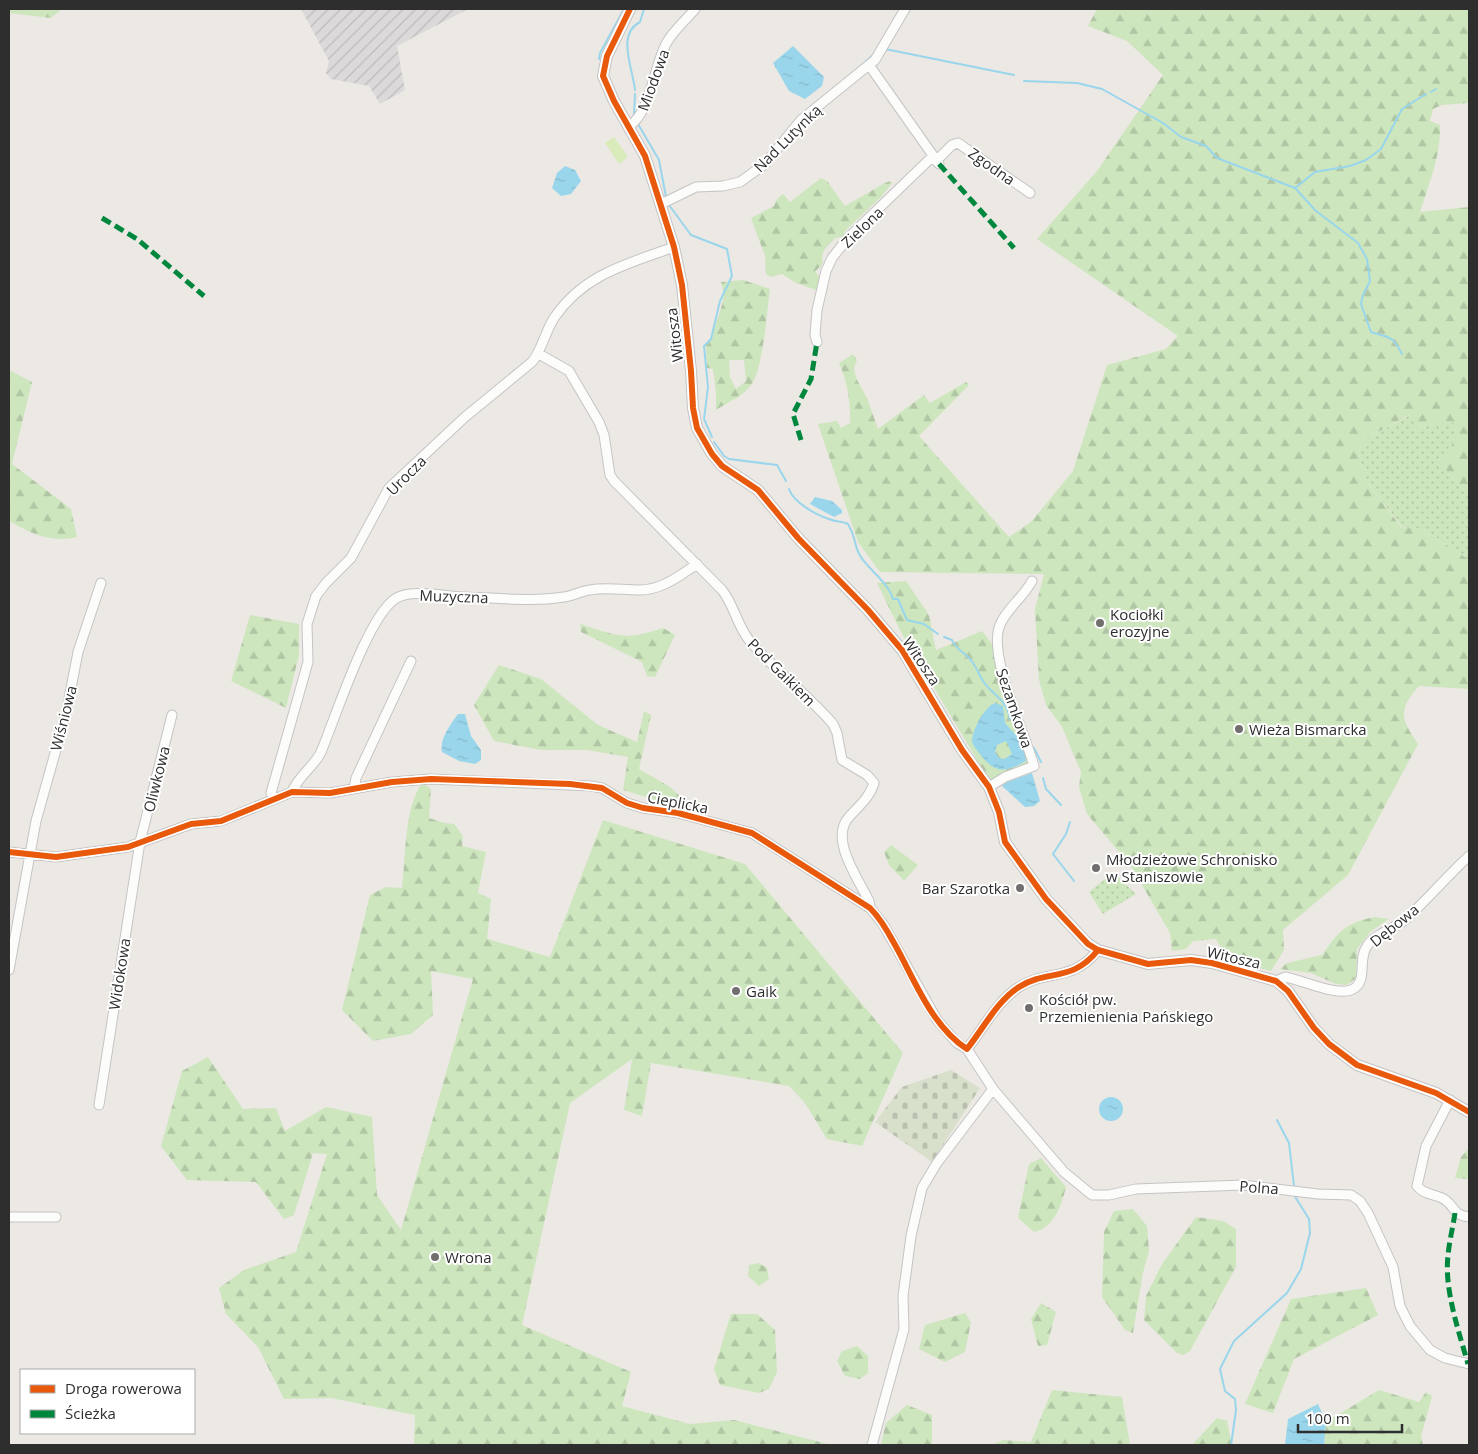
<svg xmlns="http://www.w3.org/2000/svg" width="1478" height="1454" font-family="'Open Sans',sans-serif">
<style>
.industrial{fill:url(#industrial-furrows)}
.grass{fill:url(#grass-dots)}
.forest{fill:url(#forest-firs);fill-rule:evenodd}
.cemetery{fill:url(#cemetery-stones)}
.pitch{fill:#d9eabb}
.water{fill:url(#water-ripples);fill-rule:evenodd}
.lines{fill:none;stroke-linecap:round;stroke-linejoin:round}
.stream{stroke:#99d6ec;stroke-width:2}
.minor-casing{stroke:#c5c4c5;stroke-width:11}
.tertiary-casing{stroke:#c5c4c5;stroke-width:12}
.minor{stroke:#fcfcfb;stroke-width:9}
.tertiary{stroke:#fcfcfb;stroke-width:10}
.quiet{stroke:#00873e;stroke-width:5;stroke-dasharray:10 5;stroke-linecap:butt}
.cycleway-casing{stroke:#fff;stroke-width:9}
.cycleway{stroke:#e8590c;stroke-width:6}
.poi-dot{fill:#706f6e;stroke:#fff;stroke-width:2}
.labels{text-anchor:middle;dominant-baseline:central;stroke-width:4;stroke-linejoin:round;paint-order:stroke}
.street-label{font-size:15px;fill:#2e2e2e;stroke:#fff}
.poi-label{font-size:15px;fill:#2e2e2e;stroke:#fff;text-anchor:start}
</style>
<defs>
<pattern id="industrial-furrows" width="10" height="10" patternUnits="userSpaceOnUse" patternTransform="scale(1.25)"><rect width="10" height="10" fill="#dcd9db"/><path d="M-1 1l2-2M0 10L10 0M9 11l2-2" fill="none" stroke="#bdbbbc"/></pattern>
<pattern id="grass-dots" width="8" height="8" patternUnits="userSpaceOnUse" patternTransform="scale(1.25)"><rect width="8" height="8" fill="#cee6be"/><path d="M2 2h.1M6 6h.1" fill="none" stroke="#b1c6a4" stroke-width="1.8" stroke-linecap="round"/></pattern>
<pattern id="forest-firs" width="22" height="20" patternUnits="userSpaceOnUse" patternTransform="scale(1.25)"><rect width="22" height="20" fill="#cee6be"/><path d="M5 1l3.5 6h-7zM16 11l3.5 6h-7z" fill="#b1c6a4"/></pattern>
<pattern id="cemetery-stones" width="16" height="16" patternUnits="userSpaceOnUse" patternTransform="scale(1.25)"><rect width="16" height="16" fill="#d8e0cc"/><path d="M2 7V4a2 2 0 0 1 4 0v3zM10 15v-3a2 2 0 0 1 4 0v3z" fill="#bac0b0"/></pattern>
<pattern id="water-ripples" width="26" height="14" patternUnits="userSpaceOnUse" patternTransform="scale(1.25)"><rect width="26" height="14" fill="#99d6ec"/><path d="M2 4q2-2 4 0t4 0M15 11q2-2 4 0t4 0" fill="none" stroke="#84b8cb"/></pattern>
</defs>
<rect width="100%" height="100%" fill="#ece8e4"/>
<!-- industrial -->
<path class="industrial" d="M301,9H468L397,46L405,90L380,104L369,86L331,79L326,73L329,61Z"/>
<!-- grass -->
<path class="grass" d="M1410,415L1418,429L1433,424L1457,422L1450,455L1439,459L1449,475L1469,494V560L1424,529L1402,527L1365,479L1358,449L1367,438Z
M1113,872L1136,894L1103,914L1089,892Z"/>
<!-- forest -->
<path class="forest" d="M9,9H62L51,18L9,13Z
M1097,9H1469V103L1442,105L1433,109L1430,121L1440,125C1441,156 1429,183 1420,212L1469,207V494L1449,475L1439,459L1450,455L1456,422L1433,424L1418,429L1409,415L1367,438L1358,449L1365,479L1401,527L1424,529L1469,560V689L1419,686C1397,711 1401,719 1418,744L1348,875L1283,930L1284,950L1271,971L1228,960L1216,939L1193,941L1186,949L1172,951L1170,933L1131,866L1087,814L1079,787L1081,772L1062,727L1046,705L1039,680L1035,609L1044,574L880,572L858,542L818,424L837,421L841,428L850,423C851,404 847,380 839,363L853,354L857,360L854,368L856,378L867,398L878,429L924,395L930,403L966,382L969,385L919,436L1009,537L1031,522L1073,471L1107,365L1166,349L1178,336L1037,239L1097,171L1163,75L1127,41L1088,26Z
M821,178L827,181L845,206L883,184L890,181L892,183L882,196L845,231L843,237L835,238C832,242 826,247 824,251C819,261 828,262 815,271L820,278L819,291L796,283L782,274L771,277L766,274L765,256L751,218L774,206L777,199L783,194L790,202Z
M743,280L770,289C767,311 763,365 753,382C745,396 728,402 716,410V392L713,369L707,368L706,346C716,334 712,332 717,320C722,306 726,297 721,282ZM729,360H744L746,381L736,389L730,377Z
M9,370L32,382L12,464L71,509L77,537C51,543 32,534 9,521Z
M906,581L929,615L936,650L982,631L993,645L1007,700L1027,754V764L989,780L902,634L877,583Z
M250,615L299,624V655L286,708L231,681Z
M580,624C617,636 625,641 663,628L675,635L655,677L647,676L642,662L581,632Z
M499,665L541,679L598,725L637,742L644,711L651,715L639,769L670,787L685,801L681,808L623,790L628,757L587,750H541L494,741L474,705Z
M422,783L431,789L429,818L444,823L454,824L463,836L462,846L486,852L478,893L491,899L487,939L550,957L603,820L745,864L903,1053L862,1146L827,1139L805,1103L789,1086L651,1063L642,1116L624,1110L632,1059L570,1103L522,1325L631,1372L622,1406L690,1424L734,1420L832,1445H414L415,1415L331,1398L284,1399L258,1347L226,1314L219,1288L244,1270L296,1252L327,1154L313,1153L294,1215L284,1219L256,1182L187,1180L161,1146L182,1071L208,1057L243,1109L276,1108L285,1131L326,1107L372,1117L377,1195L401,1230L473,979L431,971L433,1015L411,1034L373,1041L342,1010L370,895L386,887L402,888C406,857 404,808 422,783Z
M891,845L918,865L904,881L889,865L884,852Z
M1375,917L1389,919L1370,932L1357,949L1356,978L1347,985L1336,984L1311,973L1280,969L1287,963L1322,955C1338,932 1346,922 1375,917Z
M1469,1148V1179L1455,1178L1461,1157Z
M1041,1158L1066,1187C1061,1206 1055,1227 1034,1232L1018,1218L1029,1164Z
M1133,1209L1147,1226L1149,1251L1143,1272L1133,1333L1125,1330L1102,1297L1104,1232L1114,1211Z
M1196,1217L1223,1221L1236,1229V1267L1190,1351L1184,1355L1177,1353L1144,1320L1146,1296L1162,1264Z
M759,1263L767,1268L769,1279L759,1286L748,1276L749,1265Z
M1366,1288L1378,1315L1294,1359L1273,1413L1245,1404L1291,1299Z
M1041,1303L1056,1312L1047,1345L1038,1346L1031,1319Z
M965,1313L971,1322L965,1352L945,1362L919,1349L925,1325Z
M731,1314H757L775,1330L777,1372L769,1389L759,1393L720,1385L714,1369Z
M857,1346L868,1356V1373L860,1379L845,1376L837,1361L842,1351Z
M1052,1390L1122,1397L1130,1445H992L1003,1440L1031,1442Z
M1379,1390L1419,1402L1426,1392L1432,1396L1421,1437L1423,1445H1324L1326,1422Z
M907,1405L932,1415V1445H881L886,1423Z
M1217,1418L1227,1421L1232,1445H1192Z"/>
<!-- cemetery -->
<path class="cemetery" d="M951,1070L980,1088L932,1162L875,1122L902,1087Z"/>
<!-- pitch -->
<path class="pitch" d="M614,137L628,157L619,164L605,143Z"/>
<!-- water -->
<path class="water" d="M793,46L824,77L822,86L805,99L789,91L773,63Z
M565,166L575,170L581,181L571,194L561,196L552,188L557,173Z
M815,497L832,501L842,510V513L834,517L810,504Z
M995,703L1003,706L1005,723L1023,743L1026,761C1005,773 995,774 980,754C977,750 973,746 972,741C972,730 985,706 995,703ZM1006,741L1012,754L1004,759L999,758L995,752L997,745Z
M458,714H465L471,736L481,750V760L475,764L459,761L442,752C439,739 451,724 458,714Z
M1032,773L1040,801L1034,806L1025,807L1002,786L1007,782Z
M1099 1109a12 12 0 1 1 24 0a12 12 0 1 1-24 0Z
M1318,1404L1326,1422L1324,1445H1285L1288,1419Z"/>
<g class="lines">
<!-- stream -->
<path class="stream" d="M885,49L1014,75
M599,59L600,53L624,9
M861,66L874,54
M1024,81L1077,83L1102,89L1163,123L1181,137L1206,146L1217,158L1295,188L1315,172L1350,166L1366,160L1381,149L1402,109L1426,94
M635,90C633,69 616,34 640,22L644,9
M1431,92L1436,89
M634,115L635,94
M638,124L659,160L666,197
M1295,188L1316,211L1358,243L1367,259L1370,281L1363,295L1361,304L1371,332C1390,338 1392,335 1402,354
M669,205L691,235L727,249L732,276L720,301L711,339L704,346L708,387L704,419L712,437
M714,442L724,456L729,459L777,465L786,481
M789,489C793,502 816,515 829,519C835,522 842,521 848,524C855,536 853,537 857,549C862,566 887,579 893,599H898L907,620L924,624L938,634
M944,637L952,640C955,648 962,651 968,657C975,663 978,673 983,681C994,697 1006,698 1010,719
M1014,726L1017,730
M1034,748L1041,762
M1043,778L1046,789L1061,805
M1070,822L1066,834L1053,854L1074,881
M1277,1120L1289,1143L1294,1186
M1231,1445L1236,1410L1235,1399L1225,1391L1220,1369L1234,1341L1287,1293L1301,1269L1310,1233L1309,1219L1294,1195"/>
<!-- minor casing -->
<g class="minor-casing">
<path id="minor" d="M869,65L939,164
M629,126C651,113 654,64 667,42C674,30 686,20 695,9
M936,161L952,145L958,143L1030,193
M661,204L696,187L723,186L740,182L765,164L801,120L875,60L905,9
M817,342L815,335L817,310L826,271L832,258L847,239L933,156
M539,354L569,371L599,422L604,435L610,475L614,481L722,590C734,605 737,625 749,640C775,671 807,694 833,724L837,733L842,760L867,775L874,783C870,797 858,807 849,817C829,839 858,878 869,901L870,908
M989,787L1005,777L1034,766C1025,733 987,655 1000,625C1006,609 1023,598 1032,581
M354,789L356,778L411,661
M292,792C298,776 314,767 321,752C335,719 367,618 395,599C410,588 447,597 466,597C498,598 533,602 564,597C573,596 581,591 590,590C605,587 623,590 639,590C662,590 679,576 697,564
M274,798L271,793L308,662L307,624L316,596L326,583L351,558L389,488L465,417L532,362C542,350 545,332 554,318C584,274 627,264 674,247
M9,852L56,857L128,847L191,824L221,821L292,792L330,793L392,782L431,779L591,786L602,788L627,803L643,808L678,813L752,833L870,908L883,924L937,1020L957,1043L967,1049L993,1089L1064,1172L1092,1195H1109L1136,1189L1243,1185L1318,1194L1351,1195L1360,1201L1368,1213L1393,1267L1400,1306L1410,1326L1430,1350L1445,1358L1469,1364
M9,970L36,821L66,714L78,652L101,583
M1276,981L1285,977C1302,980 1336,996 1351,990C1369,983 1357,960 1367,946C1375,933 1396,929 1407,918C1429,898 1447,876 1469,856
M967,1049C983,1029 997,1001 1019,987C1047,969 1072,983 1098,950
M1450,1100L1426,1146L1417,1186C1423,1194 1433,1194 1442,1198C1455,1204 1451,1215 1469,1217
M99,1105L140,842L172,715
M9,1217H56
M872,1445L904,1329L903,1296L911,1236L922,1188L937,1163L993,1089"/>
</g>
<!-- tertiary casing -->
<g class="tertiary-casing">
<path id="tertiary" d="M630,9L607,56L603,76L614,101L645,156L674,247L682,285L691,371L693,408L697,428L712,454L722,466L758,490L798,538L868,610L902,650L962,750L989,787L999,812L1005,842L1046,899L1088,944L1098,950L1148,964L1191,960L1212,963L1276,981L1288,991L1314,1028L1329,1044L1357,1065L1436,1093L1469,1112"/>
</g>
<!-- minor -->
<use href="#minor" class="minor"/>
<!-- tertiary -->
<use href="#tertiary" class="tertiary"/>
<!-- quiet -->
<path class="quiet" d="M939,164L1014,248
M102,218L137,239L204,296
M801,440L793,414L811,379L817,342
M1455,1213C1453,1227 1449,1242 1448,1256C1444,1289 1459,1332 1468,1364"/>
<!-- cycleway casing -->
<g class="cycleway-casing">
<path id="cycleway" d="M630,9L607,56L603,76L614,101L645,156L674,247L682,285L691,371L693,408L697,428L712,454L722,466L758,490L798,538L868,610L902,650L962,750L989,787L999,812L1005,842L1046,899L1088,944L1098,950L1148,964L1191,960L1212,963L1276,981L1288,991L1314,1028L1329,1044L1357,1065L1436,1093L1469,1112
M9,852L56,857L128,847L191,824L221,821L292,792L330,793L392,782L431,779L570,784L602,788L627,803L643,808L678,813L752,833L870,908C880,918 887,930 894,943C914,978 931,1026 967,1049C983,1029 997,1001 1019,987C1047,969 1072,983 1098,950"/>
</g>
<!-- cycleway -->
<use href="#cycleway" class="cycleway"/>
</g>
<!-- markers -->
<g class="poi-dot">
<circle cx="1100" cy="623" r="5"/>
<circle cx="1239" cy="729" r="5"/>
<circle cx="1096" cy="868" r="5"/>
<circle cx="1020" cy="888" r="5"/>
<circle cx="736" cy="991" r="5"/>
<circle cx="1029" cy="1008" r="5"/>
<circle cx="435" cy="1257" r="5"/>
</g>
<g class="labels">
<!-- street labels -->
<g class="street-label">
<text transform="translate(653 80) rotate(-70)">Miodowa</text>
<text transform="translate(787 138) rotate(-45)">Nad Lutynką</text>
<text transform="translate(992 166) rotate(35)">Zgodna</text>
<text transform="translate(862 227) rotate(-44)">Zielona</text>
<text transform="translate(674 335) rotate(-97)">Witosza</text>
<text transform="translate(406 475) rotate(-45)">Urocza</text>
<text transform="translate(454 596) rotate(2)">Muzyczna</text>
<text transform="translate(922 661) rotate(56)">Witosza</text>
<text transform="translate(782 672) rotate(45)">Pod Gaikiem</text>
<text transform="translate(1015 708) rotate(71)">Sezamkowa</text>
<text transform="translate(63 718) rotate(-76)">Wiśniowa</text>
<text transform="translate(156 779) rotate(-76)">Oliwkowa</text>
<text transform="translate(678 802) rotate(11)">Cieplicka</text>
<text transform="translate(1394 925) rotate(-39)">Dębowa</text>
<text transform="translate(1234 957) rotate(13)">Witosza</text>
<text transform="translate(119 974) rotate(-81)">Widokowa</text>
<text transform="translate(1259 1187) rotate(4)">Polna</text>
</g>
<!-- poi labels -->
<g class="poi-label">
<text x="1110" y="614">Kociołki<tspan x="1110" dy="17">erozyjne</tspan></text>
<text x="1249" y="729">Wieża Bismarcka</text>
<text x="1106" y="859">Młodzieżowe Schronisko<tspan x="1106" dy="17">w Staniszowie</tspan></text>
<text x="1010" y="888" text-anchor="end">Bar Szarotka</text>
<text x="746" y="991">Gaik</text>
<text x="1039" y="999">Kościół pw.<tspan x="1039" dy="17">Przemienienia Pańskiego</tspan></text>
<text x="445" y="1257">Wrona</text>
</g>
</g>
<!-- border -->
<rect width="1478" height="1454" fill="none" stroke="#2e2e2e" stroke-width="20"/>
<!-- legend -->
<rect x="20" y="1369" width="175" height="65" fill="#ffffff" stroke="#ababab"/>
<rect x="30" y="1385" width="25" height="8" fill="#e8590c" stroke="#ababab"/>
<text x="65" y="1394" font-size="15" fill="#2e2e2e">Droga rowerowa</text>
<rect x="30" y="1410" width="25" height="8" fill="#00873e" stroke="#ababab"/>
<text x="65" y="1419" font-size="15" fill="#2e2e2e">Ścieżka</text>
<!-- scale -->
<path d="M1298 1424v8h104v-8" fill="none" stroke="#2e2e2e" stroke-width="2.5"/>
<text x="1306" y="1424" font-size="15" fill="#2e2e2e" stroke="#ffffff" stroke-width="4" paint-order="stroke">100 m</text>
</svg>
